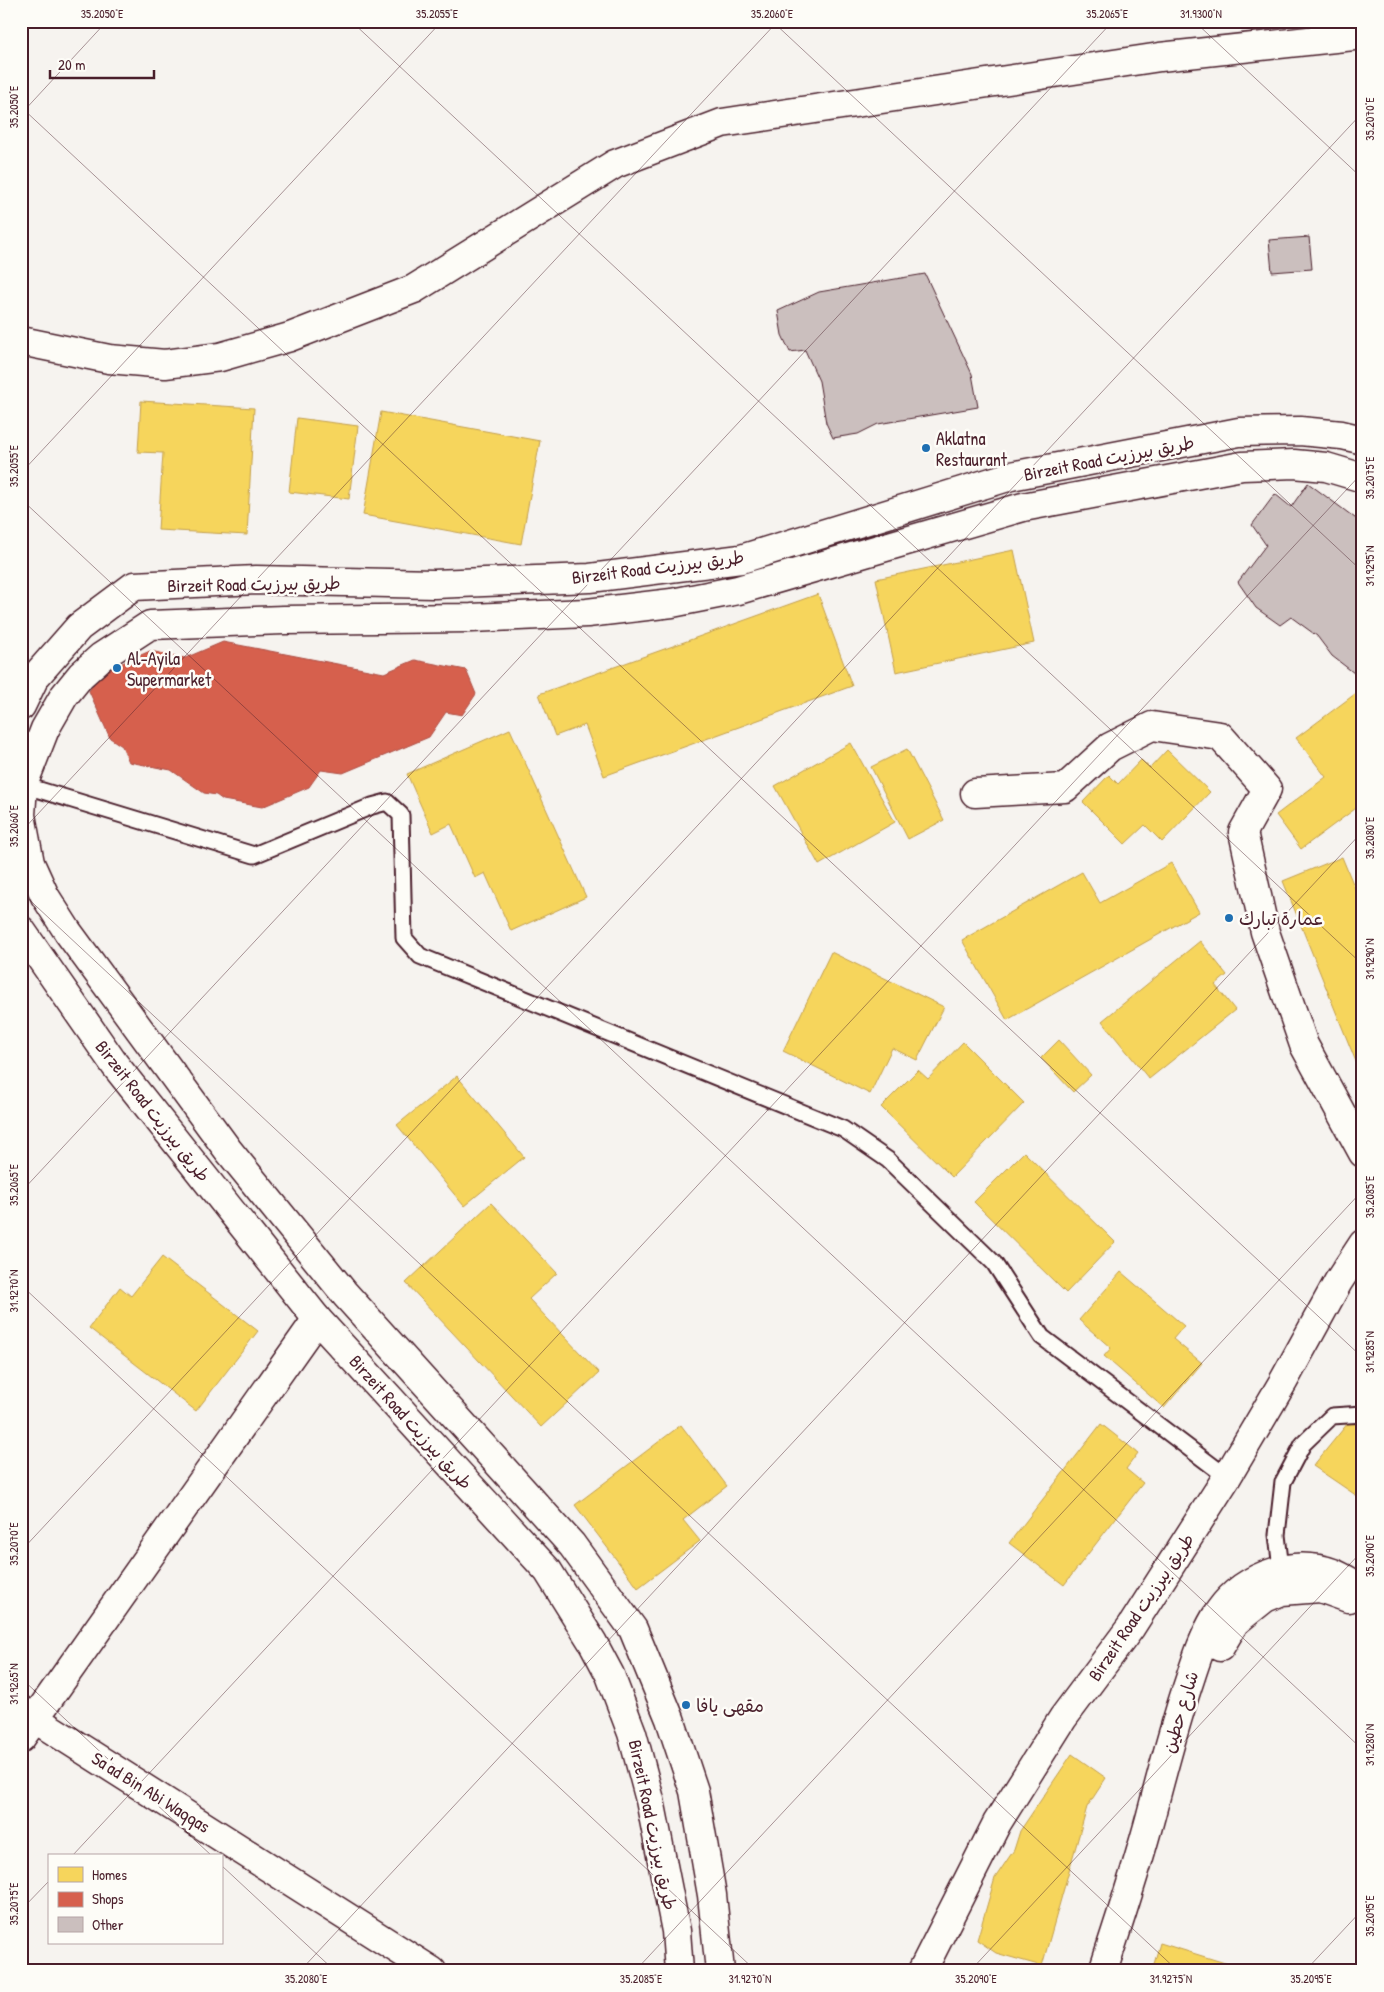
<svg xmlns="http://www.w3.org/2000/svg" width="1384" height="1992" font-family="'Patrick Hand','Playpen Sans Arabic',sans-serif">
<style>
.homes{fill:#f6d55c;stroke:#c29e4d}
.shops{fill:#d6604d;stroke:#ac4c43}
.building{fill:#cbbfbe;stroke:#4a1f2b}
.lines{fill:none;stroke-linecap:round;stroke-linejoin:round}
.service-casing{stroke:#4a1f2b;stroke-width:19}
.minor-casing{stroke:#4a1f2b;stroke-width:31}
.secondary-casing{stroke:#4a1f2b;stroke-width:31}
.service{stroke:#fdfcf7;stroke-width:15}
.minor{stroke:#fdfcf7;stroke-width:28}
.secondary{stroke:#fdfcf7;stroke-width:28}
.ticks{fill:none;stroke:#4a1f2b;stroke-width:1;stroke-opacity:0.45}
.poi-dot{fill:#1f6fb2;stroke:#fdfcf7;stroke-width:2}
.labels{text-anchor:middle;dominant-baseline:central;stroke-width:5;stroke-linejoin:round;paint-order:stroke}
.poi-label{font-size:18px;fill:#4a1f2b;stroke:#fdfcf7;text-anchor:start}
.street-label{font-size:18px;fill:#4a1f2b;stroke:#fdfcf7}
.neatline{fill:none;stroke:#4a1f2b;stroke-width:2}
.ticks-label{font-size:12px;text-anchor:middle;fill:#4a1f2b}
</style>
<rect width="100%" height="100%" fill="#f6f3ef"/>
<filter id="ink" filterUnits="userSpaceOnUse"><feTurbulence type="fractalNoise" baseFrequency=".02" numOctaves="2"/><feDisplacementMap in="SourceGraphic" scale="10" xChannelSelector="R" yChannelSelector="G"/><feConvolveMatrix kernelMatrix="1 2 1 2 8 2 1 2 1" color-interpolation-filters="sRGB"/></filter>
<g filter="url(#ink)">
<!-- homes -->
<path class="homes" d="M141,401L254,408L247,535L158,530L163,453L138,452Z
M381,412L540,441L521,544L363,515Z
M297,418L358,426L349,499L289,492Z
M1014,550L1034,643L896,672L876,579Z
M818,594L852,686L604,776L585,725L555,736L539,694Z
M1363,688V803L1301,849L1276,815L1326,777L1296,738Z
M510,729L586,897L511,931L485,873L475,878L451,824L433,833L407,774Z
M851,743L895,822L819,865L775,786Z
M907,749L944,820L908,839L871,767Z
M1167,750L1210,792L1162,842L1145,825L1125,844L1083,802L1109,775L1118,784L1141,760L1150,768Z
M1342,857L1363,908V1079L1283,881Z
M1171,863L1199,912L1007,1020L962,940L1082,872L1100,903Z
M1200,941L1227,975L1215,985L1235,1010L1149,1079L1102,1021Z
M831,952L944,1007L917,1060L892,1048L870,1094L783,1051Z
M1059,1040L1091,1075L1073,1092L1041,1058Z
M963,1042L1024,1103L952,1177L881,1107L918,1070L928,1079Z
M457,1076L524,1157L464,1206L397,1125Z
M1024,1152L1115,1242L1066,1293L974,1202Z
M491,1203L557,1273L529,1299L599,1373L541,1427L406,1283Z
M162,1257L258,1331L196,1411L89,1328L120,1287L131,1296Z
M1121,1272L1184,1326L1173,1339L1202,1363L1164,1408L1104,1356L1111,1348L1079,1320Z
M1348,1423L1363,1425V1500L1313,1466Z
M1101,1424L1138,1453L1126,1469L1143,1483L1064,1585L1009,1543Z
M681,1425L727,1486L683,1520L700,1541L638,1588L575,1505Z
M1072,1754L1106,1778L1087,1807L1042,1966L996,1953L977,1940L995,1878L1014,1850L1020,1831Z
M1160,1943L1251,1971H1152Z"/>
<!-- shops -->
<path class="shops" d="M223,642L384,673L415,660L466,670L476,694L462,715L446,712L429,737L343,773L321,770L309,787L262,807L223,800L216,795L204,793L171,770L129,762L122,746L110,738L89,691L102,672L150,651L185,658Z"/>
<!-- building -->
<path class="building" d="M1309,237L1312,269L1272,272L1269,240Z
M925,274L972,374L978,407L878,424L858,434L833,438L826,423L819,381L805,350L790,352L782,335L778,311L819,292Z
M1308,483L1363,524V661L1354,673L1332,656L1317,636L1291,617L1280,625L1256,608L1238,582L1266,545L1252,525L1275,494L1291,507Z"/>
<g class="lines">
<!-- service casing -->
<g class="service-casing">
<path id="service" d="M23,785L254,855L372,806L387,802L401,815L404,938L420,956L843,1129L888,1160L994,1263L1042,1337L1227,1477
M1281,1569L1277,1535L1283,1482L1303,1444L1332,1416L1363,1414"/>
</g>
<!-- minor casing -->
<g class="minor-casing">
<path id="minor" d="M21,341L109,359L165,364L220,357L290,337L414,289L615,164L722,123L1160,57L1363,35
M975,793L1065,788L1110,747L1152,726L1220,736L1267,789L1243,832L1265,932L1304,1045L1363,1153
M1220,1647L1235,1622L1265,1598L1282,1591L1320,1588L1348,1598
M21,1710L432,1971
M21,1738L317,1319
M1103,1971C1120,1919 1137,1868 1151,1815C1162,1773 1173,1730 1187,1688C1195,1664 1202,1640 1215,1618C1238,1579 1289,1557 1333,1573C1343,1577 1353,1584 1363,1589"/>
</g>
<!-- secondary casing -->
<g class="secondary-casing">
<path id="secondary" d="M21,706L35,677L79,627L134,586L256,580L434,584L590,578L741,559L1011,476L1239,432L1300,431L1342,435L1363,440
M21,930L115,1065L317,1319L548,1571L593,1643L610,1675L632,1733L650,1800L676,1931L679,1971
M720,1971L712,1895L694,1791L670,1719L633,1629L572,1545L345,1294L228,1150L68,932L45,896L30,863L21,815L23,785L45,729L64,696L81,675L101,657L150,625L284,620L471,618L587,613L672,603L738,590L1023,507L1242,466L1294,464L1326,467L1363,478
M922,1971L997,1823L1063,1718L1131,1627L1227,1477L1283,1382L1338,1282L1363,1244"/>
</g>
<!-- service -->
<use href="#service" class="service"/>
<!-- minor -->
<use href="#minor" class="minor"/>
<!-- secondary -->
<use href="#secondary" class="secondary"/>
</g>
</g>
<!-- ticks -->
<path class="ticks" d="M351,21L1363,965M772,21L1363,572M1194,21L1363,179M21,107L1363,1358M21,114L107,21M21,473L442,21M21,499L1363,1750M21,832L778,21M21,892L1178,1971M21,1192L1113,21M21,1285L756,1971M21,1551L1363,112M21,1678L212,1856M72,1856L1363,472M221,1865L335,1971M21,1910L49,1881M300,1971L1363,831M635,1971L1363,1190M970,1971L1363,1550M1305,1971L1363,1909"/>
<!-- markers -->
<g class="poi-dot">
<circle cx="926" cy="448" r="5"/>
<circle cx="117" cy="668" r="5"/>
<circle cx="1229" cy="918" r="5"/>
<circle cx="686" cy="1705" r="5"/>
</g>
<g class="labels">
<!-- poi labels -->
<g class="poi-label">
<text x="936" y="438">Aklatna<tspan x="936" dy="21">Restaurant</tspan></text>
<text x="127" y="658">Al-Ayila<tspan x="127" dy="21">Supermarket</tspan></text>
<text x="1239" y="918">عمارة تبارك</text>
<text x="696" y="1705">مقهى يافا</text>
</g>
<!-- street labels -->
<g class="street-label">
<text transform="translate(1109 458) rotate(-11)">Birzeit Road طريق بيرزيت</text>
<text transform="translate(658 567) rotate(-7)">Birzeit Road طريق بيرزيت</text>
<text transform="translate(254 584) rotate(-1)">Birzeit Road طريق بيرزيت</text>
<text transform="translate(153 1111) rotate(52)">Birzeit Road طريق بيرزيت</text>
<text transform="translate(411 1422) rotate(48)">Birzeit Road طريق بيرزيت</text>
<text transform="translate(1141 1607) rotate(-56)">Birzeit Road طريق بيرزيت</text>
<text transform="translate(1180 1712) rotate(-73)">شارع حطين</text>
<text transform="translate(151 1792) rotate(32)">Sa'ad Bin Abi Waqqas</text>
<text transform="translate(653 1825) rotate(78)">Birzeit Road طريق بيرزيت</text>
</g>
</g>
<!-- margin -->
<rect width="1384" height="1992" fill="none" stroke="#fdfcf7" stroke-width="55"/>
<!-- legend -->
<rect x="48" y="1854" width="175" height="90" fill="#fdfcf7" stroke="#b5a4a5"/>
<rect x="58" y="1867" width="25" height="15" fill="#f6d55c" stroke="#b5a4a5"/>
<text x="92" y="1880" font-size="15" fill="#4a1f2b">Homes</text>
<rect x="58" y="1892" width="25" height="15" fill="#d6604d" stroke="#b5a4a5"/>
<text x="92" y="1904" font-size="15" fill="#4a1f2b">Shops</text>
<rect x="58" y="1917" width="25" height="15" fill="#cbbfbe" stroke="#b5a4a5"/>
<text x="92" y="1930" font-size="15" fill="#4a1f2b">Other</text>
<!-- scale -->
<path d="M50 70v8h104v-8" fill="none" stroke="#4a1f2b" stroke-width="2.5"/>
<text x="58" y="70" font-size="15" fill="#4a1f2b" stroke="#fdfcf7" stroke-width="4" paint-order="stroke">20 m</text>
<rect x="28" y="28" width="1328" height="1936" class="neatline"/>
<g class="ticks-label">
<text x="102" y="18">35.2050°E</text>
<text x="437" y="18">35.2055°E</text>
<text x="772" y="18">35.2060°E</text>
<text x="1107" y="18">35.2065°E</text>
<text x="1201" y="18">31.9300°N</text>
<text transform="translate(14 107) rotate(-90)" y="4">35.2050°E</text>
<text transform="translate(1370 119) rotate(-90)" y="4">35.2070°E</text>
<text transform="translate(14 466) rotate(-90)" y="4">35.2055°E</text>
<text transform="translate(1370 478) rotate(-90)" y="4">35.2075°E</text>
<text transform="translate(1370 566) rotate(-90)" y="4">31.9295°N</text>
<text transform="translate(14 826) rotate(-90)" y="4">35.2060°E</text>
<text transform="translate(1370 838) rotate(-90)" y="4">35.2080°E</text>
<text transform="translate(1370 959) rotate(-90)" y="4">31.9290°N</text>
<text transform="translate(14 1185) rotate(-90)" y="4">35.2065°E</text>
<text transform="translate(1370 1197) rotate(-90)" y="4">35.2085°E</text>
<text transform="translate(14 1291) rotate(-90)" y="4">31.9270°N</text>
<text transform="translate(1370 1352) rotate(-90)" y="4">31.9285°N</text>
<text transform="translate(14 1544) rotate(-90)" y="4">35.2070°E</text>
<text transform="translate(1370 1556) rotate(-90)" y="4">35.2090°E</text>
<text transform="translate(14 1684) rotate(-90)" y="4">31.9265°N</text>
<text transform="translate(1370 1745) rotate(-90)" y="4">31.9280°N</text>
<text transform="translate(14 1904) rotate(-90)" y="4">35.2075°E</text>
<text transform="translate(1370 1916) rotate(-90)" y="4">35.2095°E</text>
<text x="306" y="1983">35.2080°E</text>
<text x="641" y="1983">35.2085°E</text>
<text x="750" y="1983">31.9270°N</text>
<text x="976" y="1983">35.2090°E</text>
<text x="1171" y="1983">31.9275°N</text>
<text x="1311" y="1983">35.2095°E</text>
</g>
</svg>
